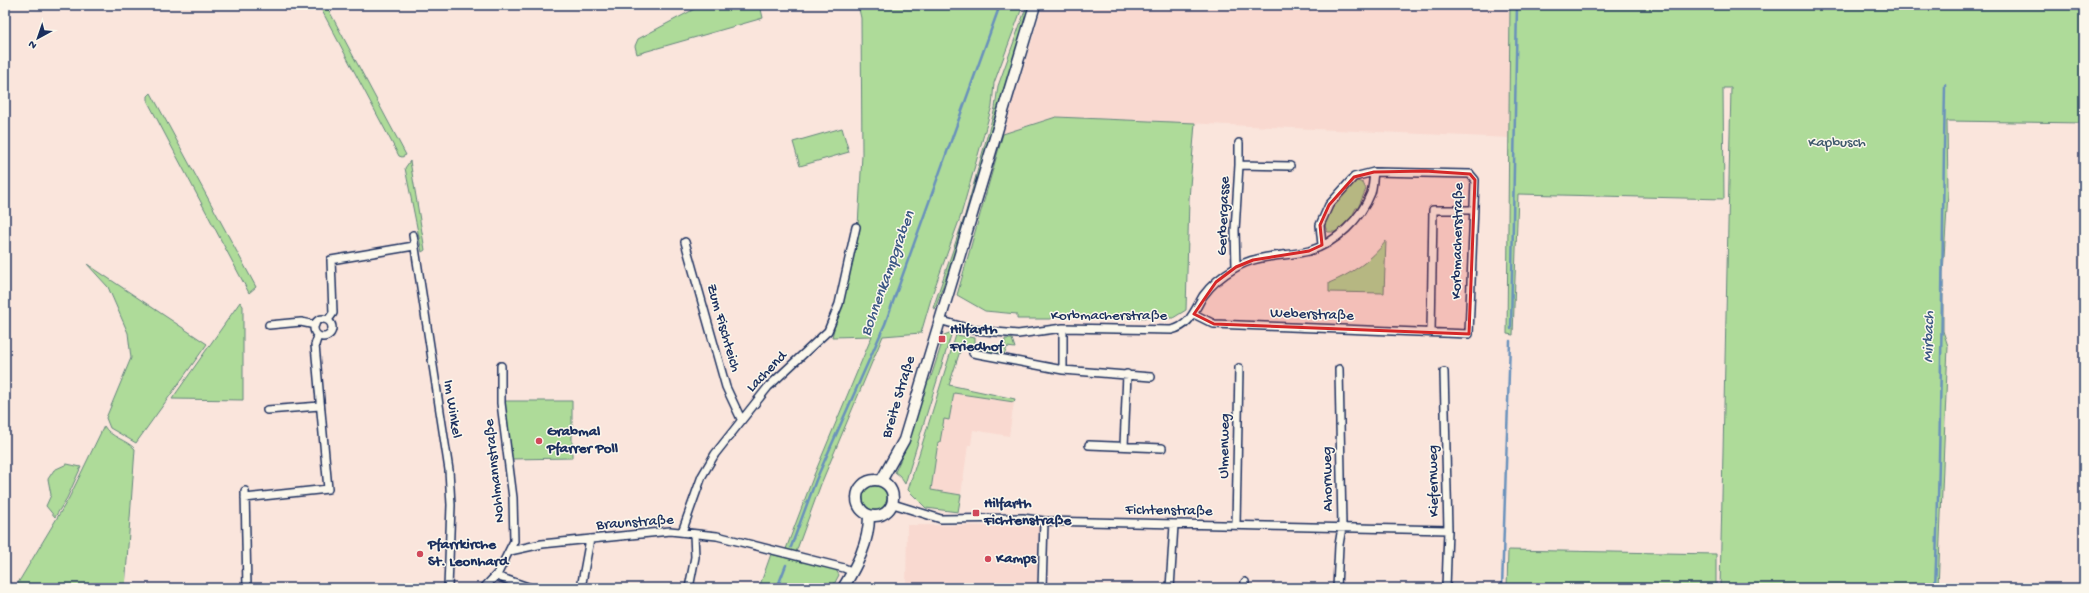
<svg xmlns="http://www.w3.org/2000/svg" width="2089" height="593" font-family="'Gochi Hand',sans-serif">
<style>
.built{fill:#f9d9d0}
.green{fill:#aedb99;stroke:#64857c}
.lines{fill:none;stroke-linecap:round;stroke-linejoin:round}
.stream{stroke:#6991bc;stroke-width:2.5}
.minor-casing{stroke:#1b2f5e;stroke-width:10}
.secondary-casing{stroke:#1b2f5e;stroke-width:13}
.minor{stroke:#fbf7ec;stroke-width:7}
.secondary{stroke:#fbf7ec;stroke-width:10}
.marked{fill:#d62828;fill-opacity:0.2;stroke:#d62828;stroke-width:3;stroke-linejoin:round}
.poi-dot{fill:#d1495b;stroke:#fbf7ec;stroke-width:1.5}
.labels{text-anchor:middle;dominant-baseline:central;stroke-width:3;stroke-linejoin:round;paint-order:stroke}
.park-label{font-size:15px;fill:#405a6d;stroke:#fbf7ec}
.street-label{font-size:15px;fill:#1b2f5e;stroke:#fbf7ec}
.poi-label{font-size:15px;font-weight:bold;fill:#1b2f5e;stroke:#fbf7ec;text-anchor:start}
.water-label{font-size:16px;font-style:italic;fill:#3c5885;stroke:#fbf7ec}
</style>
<rect width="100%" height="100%" fill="#fae5dc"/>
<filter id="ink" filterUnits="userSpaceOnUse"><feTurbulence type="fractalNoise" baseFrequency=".025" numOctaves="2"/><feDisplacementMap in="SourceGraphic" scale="8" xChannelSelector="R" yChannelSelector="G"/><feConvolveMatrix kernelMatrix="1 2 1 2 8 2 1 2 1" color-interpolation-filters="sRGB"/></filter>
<g filter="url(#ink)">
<!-- built -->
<path class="built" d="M1043,5H1510L1509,138L1056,117L1003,134Z
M954,392L1014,402L1009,436L973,430L971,445H968L961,495L931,491L938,441H940L944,419L949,420Z
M907,525L1039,526L1037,588H906Z"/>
<!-- green -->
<path class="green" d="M319,5H326L406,155L402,157L399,156Z
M702,5H760L763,18L637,54L635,46L638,39Z
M858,5H1023L994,83L992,106L960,218L933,292L921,333L883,336L821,484L796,552L786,549L814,475L872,336L832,337L850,267L858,226L862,155L861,18Z
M1027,5H1031L995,116L965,224L935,309L933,308L965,215L995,108L998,86Z
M1510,5H2084V123L1947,121L1948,193L1943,273V331L1948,346L1938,588H1720L1731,88H1723L1724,199L1518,194L1513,335L1507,334Z
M151,93L256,287L249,293L148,102V96Z
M1056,117L1195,123L1189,199L1186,310L1173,318L1095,317L1051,314V319H1017V314L985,311L957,295L1003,134Z
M842,128L849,152L800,166L793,142Z
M410,161L425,250L422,252L405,168Z
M1357,181L1363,183L1366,189L1358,208H1356L1351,218L1336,232H1328C1318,220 1336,204 1344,195C1348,190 1351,184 1357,181Z
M1386,241L1384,293L1329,292V283C1351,274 1371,261 1386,241Z
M87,264L207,344L136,443L110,428L106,418L131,358L128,333L108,287Z
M240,302L243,306V400L172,399Z
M952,332L905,484L900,476L895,472L908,443L927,380H930L941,346L938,345L944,335Z
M956,335L975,338V345L1005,346V339H1012L1015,348L1007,347L1005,353L1001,355L961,348L949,385L1015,399L1014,402L954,393L949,420L944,419L940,442H938L931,490L961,495L958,512L926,508L908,490Z
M504,401H572V458L511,459Z
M104,426C110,437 127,440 135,449L125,588H15L69,498Z
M67,464L81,467L67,498L55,517L46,506L51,495L48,479L54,470Z
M863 498a12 12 0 1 1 24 0a12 12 0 1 1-24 0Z
M1508,550L1716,554V588H1507Z
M771,554L836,570L839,575L832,588H759Z"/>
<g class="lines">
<!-- stream -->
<path class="stream" d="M1511,329L1517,5
M791,547L816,480L885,324L1000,5
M777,588L786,565
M1502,588L1510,341
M1935,588C1942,421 1942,253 1945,85"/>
<!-- minor casing -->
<g class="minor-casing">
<path id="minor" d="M1239,165V143
M413,235L449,470L451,505L448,588
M685,242L726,387L741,419
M1322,245L1320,225L1329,205L1354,177L1374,172
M1236,267L1235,230L1239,165L1290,166
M314 328a9 9 0 1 1 18 0a9 9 0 1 1-18 0Z
M328,320L333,313L331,260L414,246
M939,320L974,330L1018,334L1063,328L1171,330C1190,326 1194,311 1203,296C1211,285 1223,275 1235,268C1256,254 1285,257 1309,251C1336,243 1361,219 1371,193C1373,186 1373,178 1374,172L1470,174L1475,180L1469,334L1214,324L1194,314
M269,325L301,322L315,325
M1063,328V370L1151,377
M1431,331L1433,210H1473
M973,353L1063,370
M1444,372L1448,530L1446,588
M267,410L320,406
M1089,445L1162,448
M1124,446L1127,374
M245,491L247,588
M245,498L328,489L315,345L318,336
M893,504L941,519L1023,518L1044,521L1448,530
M1236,525L1239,368
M682,532L702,476L715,454L768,387L828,331L839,304L856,227
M510,551L542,544L670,531L717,536L844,568L853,572
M496,576L531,588
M484,588L498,573L514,541L513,498L501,403V366
M581,588L590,539
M689,588L695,557L694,534
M1042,588L1044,521
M1170,588L1174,525
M1244,588L1245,582
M1337,588L1339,545L1342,527L1339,369"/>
</g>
<!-- secondary casing -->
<g class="secondary-casing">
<path id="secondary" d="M857 498a18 18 0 1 1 36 0a18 18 0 1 1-36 0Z
M881,481L904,440L1035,5
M843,588C857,565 869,543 869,516"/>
</g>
<!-- minor -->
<use href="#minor" class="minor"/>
<!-- secondary -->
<use href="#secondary" class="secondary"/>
</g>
</g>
<!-- marked area -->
<path class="marked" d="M1425,171L1470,174L1475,180L1469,334L1214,324L1194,314L1216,282L1236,267L1253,260L1309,251L1322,245L1320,225L1329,205L1354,177L1374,172Z"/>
<!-- markers -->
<g class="poi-dot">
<rect x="938" y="335" width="8" height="8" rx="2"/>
<circle cx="539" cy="441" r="4"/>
<rect x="972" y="509" width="8" height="8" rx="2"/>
<circle cx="420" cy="554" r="4"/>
<circle cx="988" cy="559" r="4"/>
</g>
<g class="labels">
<!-- park labels -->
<g class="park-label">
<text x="1837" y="143">Kapbusch</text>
</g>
<!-- street labels -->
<g class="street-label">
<text transform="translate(1224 216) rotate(-88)">Gerbergasse</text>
<text transform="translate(1458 241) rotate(-89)">Korbmacherstraße</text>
<text transform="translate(1312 315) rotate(2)">Weberstraße</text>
<text x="1109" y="316">Korbmacherstraße</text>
<text transform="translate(723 328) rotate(74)">Zum Fischteich</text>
<text transform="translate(767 372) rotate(-46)">Lachend</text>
<text transform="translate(899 397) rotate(-73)">Breite Straße</text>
<text transform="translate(452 409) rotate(81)">Im Winkel</text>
<text transform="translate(1225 446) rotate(-89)">Ulmenweg</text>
<text transform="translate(495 471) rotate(-96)">Nohlmannstraße</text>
<text transform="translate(1328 479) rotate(-91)">Ahornweg</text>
<text transform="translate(1434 481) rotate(-91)">Kiefernweg</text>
<text transform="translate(1169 511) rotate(1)">Fichtenstraße</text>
<text transform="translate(635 523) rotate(-4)">Braunstraße</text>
</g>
<!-- poi labels -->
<g class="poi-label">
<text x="950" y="330">Hilfarth<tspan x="950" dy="17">Friedhof</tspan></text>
<text x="547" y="432">Grabmal<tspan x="547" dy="17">Pfarrer Poll</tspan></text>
<text x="984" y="504">Hilfarth<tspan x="984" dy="17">Fichtenstraße</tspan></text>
<text x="428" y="545">Pfarrkirche<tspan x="428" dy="17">St. Leonhard</tspan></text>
<text x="996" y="559">Kamps</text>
</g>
<!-- water labels -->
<g class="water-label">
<text transform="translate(889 274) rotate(-70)">Bohnenkampgraben</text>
<text transform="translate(1930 337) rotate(-89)">Mirbach</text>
</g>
</g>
<!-- margin -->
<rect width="2089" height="593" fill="none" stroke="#fbf7ec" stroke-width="20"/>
<rect x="10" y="10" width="2069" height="573" fill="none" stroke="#1b2f5e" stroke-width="1.5" filter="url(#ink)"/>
<!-- north arrow -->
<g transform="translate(38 38) rotate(220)" stroke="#fbf7ec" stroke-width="3" paint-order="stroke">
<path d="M0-3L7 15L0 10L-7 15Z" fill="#1b2f5e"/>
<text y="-6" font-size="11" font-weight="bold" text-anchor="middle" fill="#1b2f5e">N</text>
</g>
</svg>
